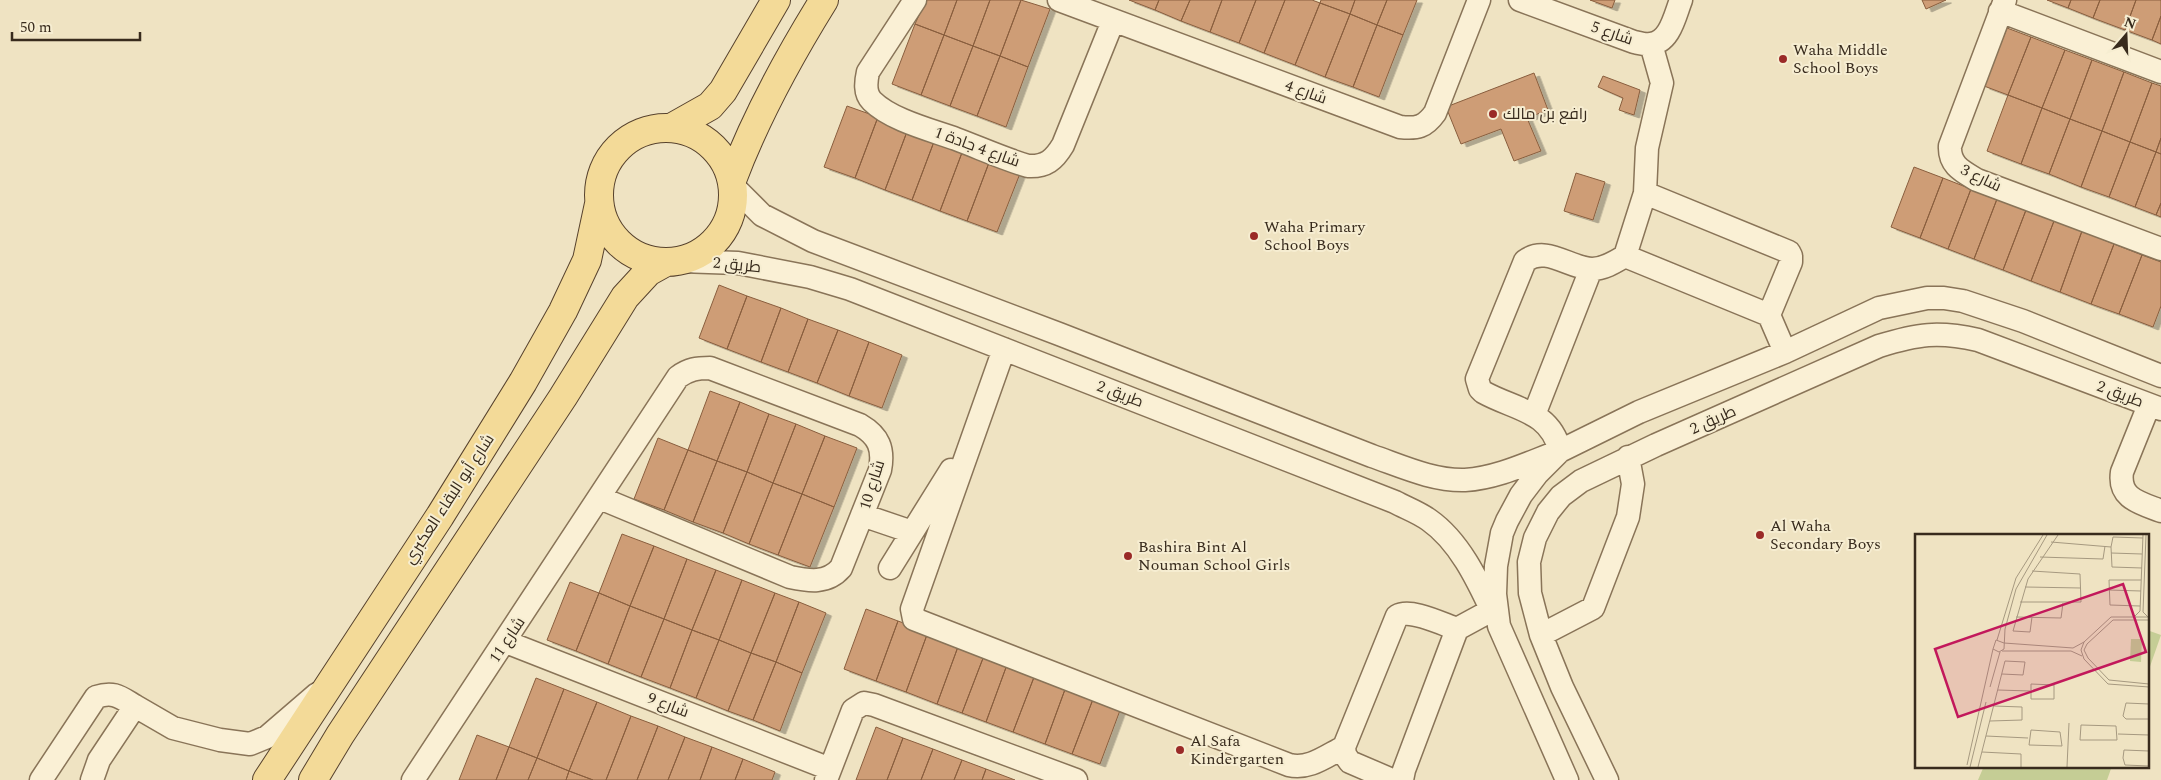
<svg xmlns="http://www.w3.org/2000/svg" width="2161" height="780" font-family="Spectral,Cairo,serif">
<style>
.green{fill:#c5cd95}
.building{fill:#ce9d76;stroke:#895e3e;filter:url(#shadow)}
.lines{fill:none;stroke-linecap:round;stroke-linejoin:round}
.minor-casing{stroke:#897458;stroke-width:25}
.major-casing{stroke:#57422d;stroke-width:30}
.minor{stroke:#faf0d5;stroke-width:22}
.major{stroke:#f3da98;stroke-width:28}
.poi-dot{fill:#9a2a27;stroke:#f6edd1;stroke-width:2}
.labels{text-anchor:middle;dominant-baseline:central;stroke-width:4;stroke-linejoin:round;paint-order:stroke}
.street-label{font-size:16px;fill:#382b1d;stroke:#f6edd1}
.poi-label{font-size:16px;fill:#382b1d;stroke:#f6edd1;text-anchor:start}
.inset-road{fill:none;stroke:#a69980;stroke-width:1}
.view{fill:#c2185b;fill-opacity:0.15;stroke:#c2185b;stroke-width:2.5}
.inset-edge{fill:none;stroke:#382b1d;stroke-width:2.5}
</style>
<defs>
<filter id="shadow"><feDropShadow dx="5.5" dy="3" stdDeviation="0" flood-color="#0004"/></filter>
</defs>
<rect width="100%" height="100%" fill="#efe3c2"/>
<!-- green -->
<path class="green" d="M2147,630L2161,635L2147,675Z
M1984,766H2112L2107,780H1978Z"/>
<!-- building -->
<path class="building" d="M926,0H957L944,35L915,24Z
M957,0H990L973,46L944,35Z
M990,0H1021L1000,56L973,46Z
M1021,0L1050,9L1028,67L1000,56Z
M1129,0H1159L1155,10Z
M1159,0H1190L1181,21L1155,10Z
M1190,0H1222L1210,32L1181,21Z
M1222,0H1256L1239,43L1210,32Z
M1256,0H1285L1264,53L1239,43Z
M1285,0H1312L1320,3L1295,65L1264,53Z
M1321,0H1355L1350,14L1320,3Z
M1355,0H1387L1377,25L1350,14Z
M1387,0H1417L1403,35L1377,25Z
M1590,0H1615L1612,8Z
M1922,0H1946L1926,9Z
M2047,0H2071L2068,8Z
M2071,0H2100L2093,18L2068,8Z
M2100,0H2136L2125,30L2093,18Z
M2136,0H2161V16L2152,40L2125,30Z
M1320,3L1350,14L1325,77L1295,65Z
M1350,14L1377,25L1353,87L1325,77Z
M2161,16V44L2152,40Z
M915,24L944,35L921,95L892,84Z
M1377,25L1403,35L1379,97L1353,87Z
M2007,28L2031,37L2008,95L1984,86Z
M944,35L973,46L950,106L921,95Z
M2031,37L2065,50L2042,108L2008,95Z
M973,46L1000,56L977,116L950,106Z
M2065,50L2092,60L2070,119L2042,108Z
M1000,56L1028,67L1006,127L977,116Z
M2092,60L2124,72L2102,131L2070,119Z
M2124,72L2152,83L2130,142L2102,131Z
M1534,73L1548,110L1527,118L1541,151L1514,161L1501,129L1461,144L1446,107Z
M1603,76L1640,90L1634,115L1619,110L1623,98L1598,87Z
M2152,83L2161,86V138L2156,152L2130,142Z
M2008,95L2042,108L2021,164L1987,151Z
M847,106L878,117L855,178L824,167Z
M2042,108L2070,119L2049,174L2021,164Z
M878,117L908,129L885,190L855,178Z
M2070,119L2102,131L2081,187L2049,174Z
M908,129L935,139L912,200L885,190Z
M2102,131L2130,142L2109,197L2081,187Z
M2161,138V154L2156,152Z
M935,139L963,150L940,211L912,200Z
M2130,142L2156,152L2135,207L2109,197Z
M963,150L990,160L967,221L940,211Z
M2156,152L2161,154V203L2156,215L2135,207Z
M990,160L1021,171L997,232L967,221Z
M1914,167L1943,178L1920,238L1891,227Z
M1576,173L1605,182L1593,220L1564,211Z
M1943,178L1971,189L1948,249L1920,238Z
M1971,189L1997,199L1974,259L1948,249Z
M1997,199L2026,210L2003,270L1974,259Z
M2161,203V217L2156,215Z
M2026,210L2054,221L2031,281L2003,270Z
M2054,221L2082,231L2060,292L2031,281Z
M2082,231L2114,244L2091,304L2060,292Z
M2114,244L2142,255L2119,314L2091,304Z
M2142,255L2161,262V306L2153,327L2119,314Z
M719,285L747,296L727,349L699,338Z
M747,296L781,308L761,362L727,349Z
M781,308L808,319L788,372L761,362Z
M808,319L838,330L817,383L788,372Z
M838,330L869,342L849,396L817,383Z
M869,342L902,355L882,408L849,396Z
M710,391L740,402L717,461L688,450Z
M740,402L769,414L747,472L717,461Z
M769,414L796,424L773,483L747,472Z
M796,424L825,436L802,494L773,483Z
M825,436L857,448L834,507L802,494Z
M658,438L688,450L664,510L634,499Z
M688,450L717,461L693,522L664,510Z
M717,461L747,472L723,533L693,522Z
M747,472L773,483L749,544L723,533Z
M773,483L802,494L778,555L749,544Z
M802,494L834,507L810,567L778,555Z
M622,534L654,546L630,606L599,593Z
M654,546L687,559L664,619L630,606Z
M687,559L716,570L692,630L664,619Z
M716,570L742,580L719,640L692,630Z
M742,580L775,593L751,653L719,640Z
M570,582L599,593L576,651L547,640Z
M599,593L630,606L608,664L576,651Z
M775,593L799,602L776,662L751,653Z
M799,602L826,613L802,673L776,662Z
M630,606L664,619L641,677L608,664Z
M866,609L898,621L876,681L844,669Z
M664,619L692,630L670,688L641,677Z
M898,621L928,632L906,692L876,681Z
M692,630L719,640L696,698L670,688Z
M928,632L959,644L937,704L906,692Z
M719,640L751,653L728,711L696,698Z
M959,644L985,653L962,713L937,704Z
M751,653L776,662L753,720L728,711Z
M985,653L1008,662L986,722L962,713Z
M776,662L802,673L780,731L753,720Z
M1008,662L1036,672L1013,732L986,722Z
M1036,672L1067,684L1045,744L1013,732Z
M536,678L564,689L537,758L509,747Z
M1067,684L1095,694L1072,754L1045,744Z
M564,689L597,702L569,771L537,758Z
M1095,694L1122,705L1100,764L1072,754Z
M597,702L631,716L606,780H593L569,771Z
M631,716L658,726L637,780H606Z
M658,726L685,737L668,780H637Z
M876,727L903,738L887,780H856Z
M477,735L509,747L496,780H459Z
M685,737L712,747L700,780H668Z
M903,738L933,749L921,780H887Z
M509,747L537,758L528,780H496Z
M712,747L743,759L735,780H700Z
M933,749L962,760L954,780H921Z
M537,758L569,771L566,780H528Z
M743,759L775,772L772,780H735Z
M962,760L986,769L982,780H954Z
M986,769L1015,780H982Z
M569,771L593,780H566Z"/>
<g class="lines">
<!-- minor casing -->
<g class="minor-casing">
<path id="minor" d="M915,0L868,72C866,81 864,93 872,101C891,120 931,130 956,139C980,148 1004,159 1028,166C1046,167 1054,160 1063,145L1113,21
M1059,0L1400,127C1417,129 1425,127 1435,113L1479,0
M1520,0L1634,42C1639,43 1645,45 1650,44C1670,43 1675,15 1681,0
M2005,0L1950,146C1949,165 1962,171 1977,180L2161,249
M2000,11L2161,72
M734,187L762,215L813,241L1059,334L1372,456C1401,466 1433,481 1465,480C1498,478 1530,462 1560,451C1550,410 1515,410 1483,392L1480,389L1477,379L1525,261C1546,245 1569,268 1592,269C1604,269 1615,262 1625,256L1645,193L1647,148L1662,83L1651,44
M1645,193L1789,252L1791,256V262L1769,315
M1625,256L1769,315L1785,352
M680,261L738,263L810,277L850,289L1395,502C1406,508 1418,512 1429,520C1459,541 1477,579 1492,611
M1004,349L912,609L914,619L1289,765C1309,770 1326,756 1344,747
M2149,405L2122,472C2118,499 2141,503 2161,511
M1534,415L1591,269
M862,515L912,532
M890,568L951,470
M1541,635L1593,608L1628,517L1633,484L1628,457
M506,642L830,769
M41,780L96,697C114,691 120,697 135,706
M92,780L99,760L135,706L173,728L220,740L250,744L267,737L317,694
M413,780L678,377C689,369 697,368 710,368L860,425C879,436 884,449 880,470L841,568C827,584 809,581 790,577L600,498
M826,780L853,710L864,703L874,705L1076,780
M1392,780L1350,762L1345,755L1344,747L1397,616C1411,608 1442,624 1457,629
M1402,780L1404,770L1457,629L1492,610
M1567,780L1499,626L1495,594L1496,566L1502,533L1507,521L1521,495L1537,474L1560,451L1639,412L1785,352L1879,308L1927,298H1944L1963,301L2023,321L2161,376
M1607,780L1562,687L1541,635L1530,593L1529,562L1535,538L1548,512L1561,496L1581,481L1656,445L1879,346C1918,334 1938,331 1978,340L2161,409"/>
</g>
<!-- major casing -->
<g class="major-casing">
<path id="major" d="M671,128L710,106L723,91L776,0
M599 195a67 67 0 1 1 134 0a67 67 0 1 1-134 0Z
M732,180C756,116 788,58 824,0
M267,780L440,516L523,382L563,311L587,260L599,204
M313,780L340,735L563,397L625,297L648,272L666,262"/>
</g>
<!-- minor -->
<use href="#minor" class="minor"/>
<!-- major -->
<use href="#major" class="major"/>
</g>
<!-- markers -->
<g class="poi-dot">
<circle cx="1783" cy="59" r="5"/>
<circle cx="1493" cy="114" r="5"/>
<circle cx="1254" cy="236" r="5"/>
<circle cx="1760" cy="535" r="5"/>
<circle cx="1128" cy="556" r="5"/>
<circle cx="1180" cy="750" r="5"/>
</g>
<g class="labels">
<!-- street labels -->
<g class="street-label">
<text transform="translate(1612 33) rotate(19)">شارع 5</text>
<text transform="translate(1306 92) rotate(20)">شارع 4</text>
<text transform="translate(977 147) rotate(20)">شارع 4 جادة 1</text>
<text transform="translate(1981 178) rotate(26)">شارع 3</text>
<text transform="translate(737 265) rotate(6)">طريق 2</text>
<text transform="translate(1120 394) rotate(21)">طريق 2</text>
<text transform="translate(2120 394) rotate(21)">طريق 2</text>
<text transform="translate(1713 420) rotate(-24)">طريق 2</text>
<text transform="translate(872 485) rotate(-72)">شارع 10</text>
<text transform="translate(449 499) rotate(-57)">شارع أبو البقاء العكبري</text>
<text transform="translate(507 640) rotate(-56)">شارع 11</text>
<text transform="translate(668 705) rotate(21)">شارع 9</text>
</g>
<!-- poi labels -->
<g class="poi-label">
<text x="1793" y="50">Waha Middle<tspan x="1793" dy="18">School Boys</tspan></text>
<text x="1503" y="114">رافع بن مالك</text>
<text x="1264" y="227">Waha Primary<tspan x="1264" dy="18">School Boys</tspan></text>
<text x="1770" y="526">Al Waha<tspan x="1770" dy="18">Secondary Boys</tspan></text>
<text x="1138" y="547">Bashira Bint Al<tspan x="1138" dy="18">Nouman School Girls</tspan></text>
<text x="1190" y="741">Al Safa<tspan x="1190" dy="18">Kindergarten</tspan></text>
</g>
</g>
<!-- overview -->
<g transform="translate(1915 534)">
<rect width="234" height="234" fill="#efe3c2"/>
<path d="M216,105H227L226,128L215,127Z" fill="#c5cd95"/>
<path class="inset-road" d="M231,1L228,78L233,83M136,8L196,13M196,19L227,20M125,23L188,25L190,12M227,34L197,33L196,13L198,3L228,4M110,53L166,54M194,56L226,57M105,68H166L165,40L117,37M225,72L195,71L194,46H226M220,82L225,77L228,1M101,83L146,84L148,69M117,83L115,98L98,97L113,45L143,1M234,83H196L169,108L166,116L169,125L193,150L234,153M234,86H198L172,110L169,116L173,124L194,146L234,150M82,106L101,44L128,1M89,109L158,114L169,108M89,109L81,106L78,115L84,118L89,115L90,95L101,55L132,1M87,117H156L167,122M116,150L139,151V165H116ZM75,153L85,118M83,156L115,157M234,170L211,169L208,182L211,185H234M75,187L107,186V173L79,172M166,191L201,192L202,206H165ZM116,196L145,198L147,212L114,211ZM203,200L234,201M71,202L113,204M234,217L209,216L208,224L210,231L234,232M67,218L106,220V233M52,231L78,115M55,233L71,168M63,233L90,127L110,128L108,141L87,140M152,233L154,189"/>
<path class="view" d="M208,50L231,118L43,183L20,115Z"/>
<rect width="234" height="234" class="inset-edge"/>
</g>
<!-- north arrow -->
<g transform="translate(2126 35) rotate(19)" stroke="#f6edd1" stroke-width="4" paint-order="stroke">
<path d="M0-4L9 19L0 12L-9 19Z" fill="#382b1d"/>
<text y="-8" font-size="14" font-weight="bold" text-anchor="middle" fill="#382b1d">N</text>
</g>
<!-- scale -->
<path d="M12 32v8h128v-8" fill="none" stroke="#382b1d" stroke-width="2.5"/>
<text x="20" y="32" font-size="15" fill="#382b1d" stroke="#f6edd1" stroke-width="4" paint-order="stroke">50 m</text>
</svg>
